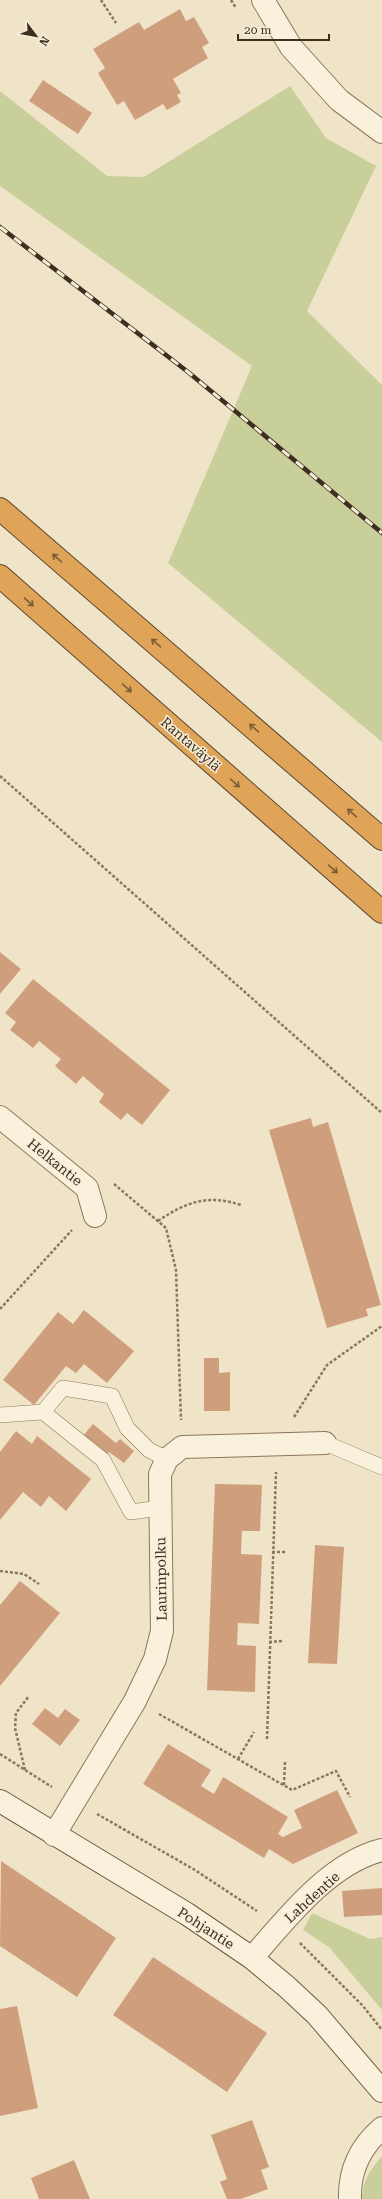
<svg xmlns="http://www.w3.org/2000/svg" width="382" height="2199" font-family="'Roboto Serif',serif">
<style>
.green{fill:#c9cf9b}
.building{fill:#cf9f7d}
.lines{fill:none;stroke-linecap:round;stroke-linejoin:round}
.lane-casing{stroke:#8d765c;stroke-width:16}
.street-casing{stroke:#8d765c;stroke-width:24}
.secondary-casing{stroke:#6f573f;stroke-width:24}
.highway-casing{stroke:#5b4430;stroke-width:24}
.path{stroke:#8d765c;stroke-width:2.5;stroke-dasharray:3 2;stroke-linecap:butt}
.lane{stroke:#faf1dc;stroke-width:15}
.street{stroke:#faf1dc;stroke-width:22}
.secondary{stroke:#faf1dc;stroke-width:22}
.highway{stroke:#e0a458;stroke-width:22}
.rail-casing{stroke:#3d2e20;stroke-width:4.5}
.rail{stroke:#f7eed8;stroke-width:3;stroke-dasharray:9;stroke-linecap:butt}
.oneway{stroke:#7e5d36}
.labels{text-anchor:middle;dominant-baseline:central;stroke-width:3;stroke-linejoin:round;paint-order:stroke}
.street-label{font-size:14px;fill:#3d2e20;stroke:#f7eed8}
</style>
<rect width="100%" height="100%" fill="#f0e4c8"/>
<!-- green -->
<path class="green" d="M290,86L326,138L376,166L307,311L382,385V742L168,563L252,366L0,186V91L107,176L144,177Z
M312,1913L370,1939L382,1937V2010L329,1947L303,1930Z
M382,2156V2199H362C362,2181 371,2169 382,2156Z"/>
<!-- building -->
<path class="building" d="M180,9L186,21L194,17L209,43L202,47L208,58L173,79L181,93L177,95L181,102L167,110L163,104L135,120L124,101L117,105L98,73L105,68L93,49L139,22L144,30Z
M43,80L92,113L78,134L29,101Z
M0,952L21,969L0,994Z
M33,979L170,1090L142,1125L127,1113L121,1120L99,1102L104,1094L83,1076L76,1084L55,1066L61,1059L39,1041L33,1048L10,1030L16,1022L5,1013Z
M311,1118L313,1127L328,1122L381,1305L366,1309L368,1316L327,1328L269,1130Z
M84,1310L134,1351L107,1383L84,1364L76,1373L66,1366L34,1405L3,1380L58,1312L73,1324Z
M204,1358H219V1373L230,1372V1411H204Z
M93,1424L116,1443L120,1439L134,1451L124,1463L109,1452L106,1456L82,1437Z
M16,1431L32,1444L37,1436L91,1479L66,1511L49,1496L41,1507L23,1492L0,1520V1452Z
M215,1484L262,1485L260,1531H242L241,1554L262,1555L259,1624L238,1623L237,1645L256,1646L255,1692L207,1690Z
M315,1545L344,1547L337,1664L308,1663Z
M20,1581L60,1613L0,1686V1605Z
M45,1708L58,1718L65,1709L80,1720L60,1746L32,1724Z
M168,1744L211,1770L201,1786L214,1794L223,1777L288,1817L278,1834L283,1837L302,1828L294,1810L337,1790L358,1833L293,1864L269,1849L264,1858L143,1784Z
M1,1861L116,1938L77,1997L0,1946Z
M382,1888V1915L344,1917L342,1891Z
M153,1957L267,2033L227,2092L113,2015Z
M17,2006L38,2108L0,2116V2009Z
M252,2120L269,2167L261,2170L268,2189L241,2199H227L220,2182L227,2179L211,2135Z
M74,2160L90,2199H39L31,2178Z"/>
<g class="lines">
<!-- lane casing -->
<g class="lane-casing">
<path id="lane" d="M43,1412L63,1388L112,1396L127,1428L149,1450L167,1459
M0,1415L43,1412L103,1460L131,1512L160,1508
M325,1443L382,1467"/>
</g>
<!-- street casing -->
<g class="street-casing">
<path id="street" d="M263,0L291,47L339,100L382,132
M0,1117L87,1188L95,1216
M54,1835L135,1701L155,1659L162,1631L160,1474L167,1459L182,1447L325,1443
M252,1958C286,1919 329,1863 382,1850
M350,2199C349,2170 360,2147 382,2128"/>
</g>
<!-- secondary casing -->
<g class="secondary-casing">
<path id="secondary" d="M0,1801L187,1914L252,1958L287,1987L317,2015L382,2091"/>
</g>
<!-- highway casing -->
<g class="highway-casing">
<path id="highway" d="M0,509L382,839
M0,576L382,912"/>
</g>
<!-- path -->
<path class="path" d="M101,0L116,23
M231,0L236,8
M0,776L382,1113
M114,1184L166,1228L176,1270L181,1420
M158,1221C186,1202 208,1194 241,1205
M0,1309L72,1230
M294,1417L327,1365L382,1326
M272,1552H285
M0,1571L24,1574L39,1584
M269,1642L282,1641
M159,1714L292,1790L336,1771L350,1797
M267,1739L276,1472
M0,1754L52,1787
M238,1759L254,1732
M25,1770L15,1728L16,1713L29,1696
M284,1785L285,1762
M97,1814L195,1870L257,1911
M300,1943L363,2006L382,2030"/>
<!-- lane -->
<use href="#lane" class="lane"/>
<!-- street -->
<use href="#street" class="street"/>
<!-- secondary -->
<use href="#secondary" class="secondary"/>
<!-- highway -->
<use href="#highway" class="highway"/>
<!-- rail casing -->
<g class="rail-casing">
<path id="rail" d="M0,227L188,372L382,533"/>
</g>
<!-- rail -->
<use href="#rail" class="rail"/>
</g>
<!-- one-way arrows -->
<defs><path id="oneway-shaft" d="M-6 0H5M1.5-3L5.5 0L1.5 3" fill="none" stroke-width="1.6" stroke-linecap="round" stroke-linejoin="round"/></defs>
<g class="oneway">
<use href="#oneway-shaft" transform="translate(57 558) rotate(-139)"/>
<use href="#oneway-shaft" transform="translate(29 602) rotate(41)"/>
<use href="#oneway-shaft" transform="translate(156 643) rotate(-139)"/>
<use href="#oneway-shaft" transform="translate(127 688) rotate(41)"/>
<use href="#oneway-shaft" transform="translate(254 728) rotate(-139)"/>
<use href="#oneway-shaft" transform="translate(235 783) rotate(41)"/>
<use href="#oneway-shaft" transform="translate(352 813) rotate(-139)"/>
<use href="#oneway-shaft" transform="translate(333 869) rotate(41)"/>
</g>
<g class="labels">
<!-- street labels -->
<g class="street-label">
<text transform="translate(191 744) rotate(41)">Rantaväylä</text>
<text transform="translate(55 1162) rotate(39)">Helkantie</text>
<text transform="translate(161 1579) rotate(-91)">Laurinpolku</text>
<text transform="translate(312 1897) rotate(-42)">Lahdentie</text>
<text transform="translate(206 1928) rotate(33)">Pohjantie</text>
</g>
</g>
<!-- north arrow -->
<g transform="translate(36 36) rotate(122)" stroke="#f7eed8" stroke-width="3" paint-order="stroke">
<path d="M0-3L7 15L0 10L-7 15Z" fill="#3d2e20"/>
<text y="-6" font-size="11" font-weight="bold" text-anchor="middle" fill="#3d2e20">N</text>
</g>
<!-- scale -->
<path d="M238 34v6h91v-6" fill="none" stroke="#3d2e20" stroke-width="2"/>
<text x="244" y="34" font-size="12" fill="#3d2e20" stroke="#f7eed8" stroke-width="3" paint-order="stroke">20 m</text>
</svg>
